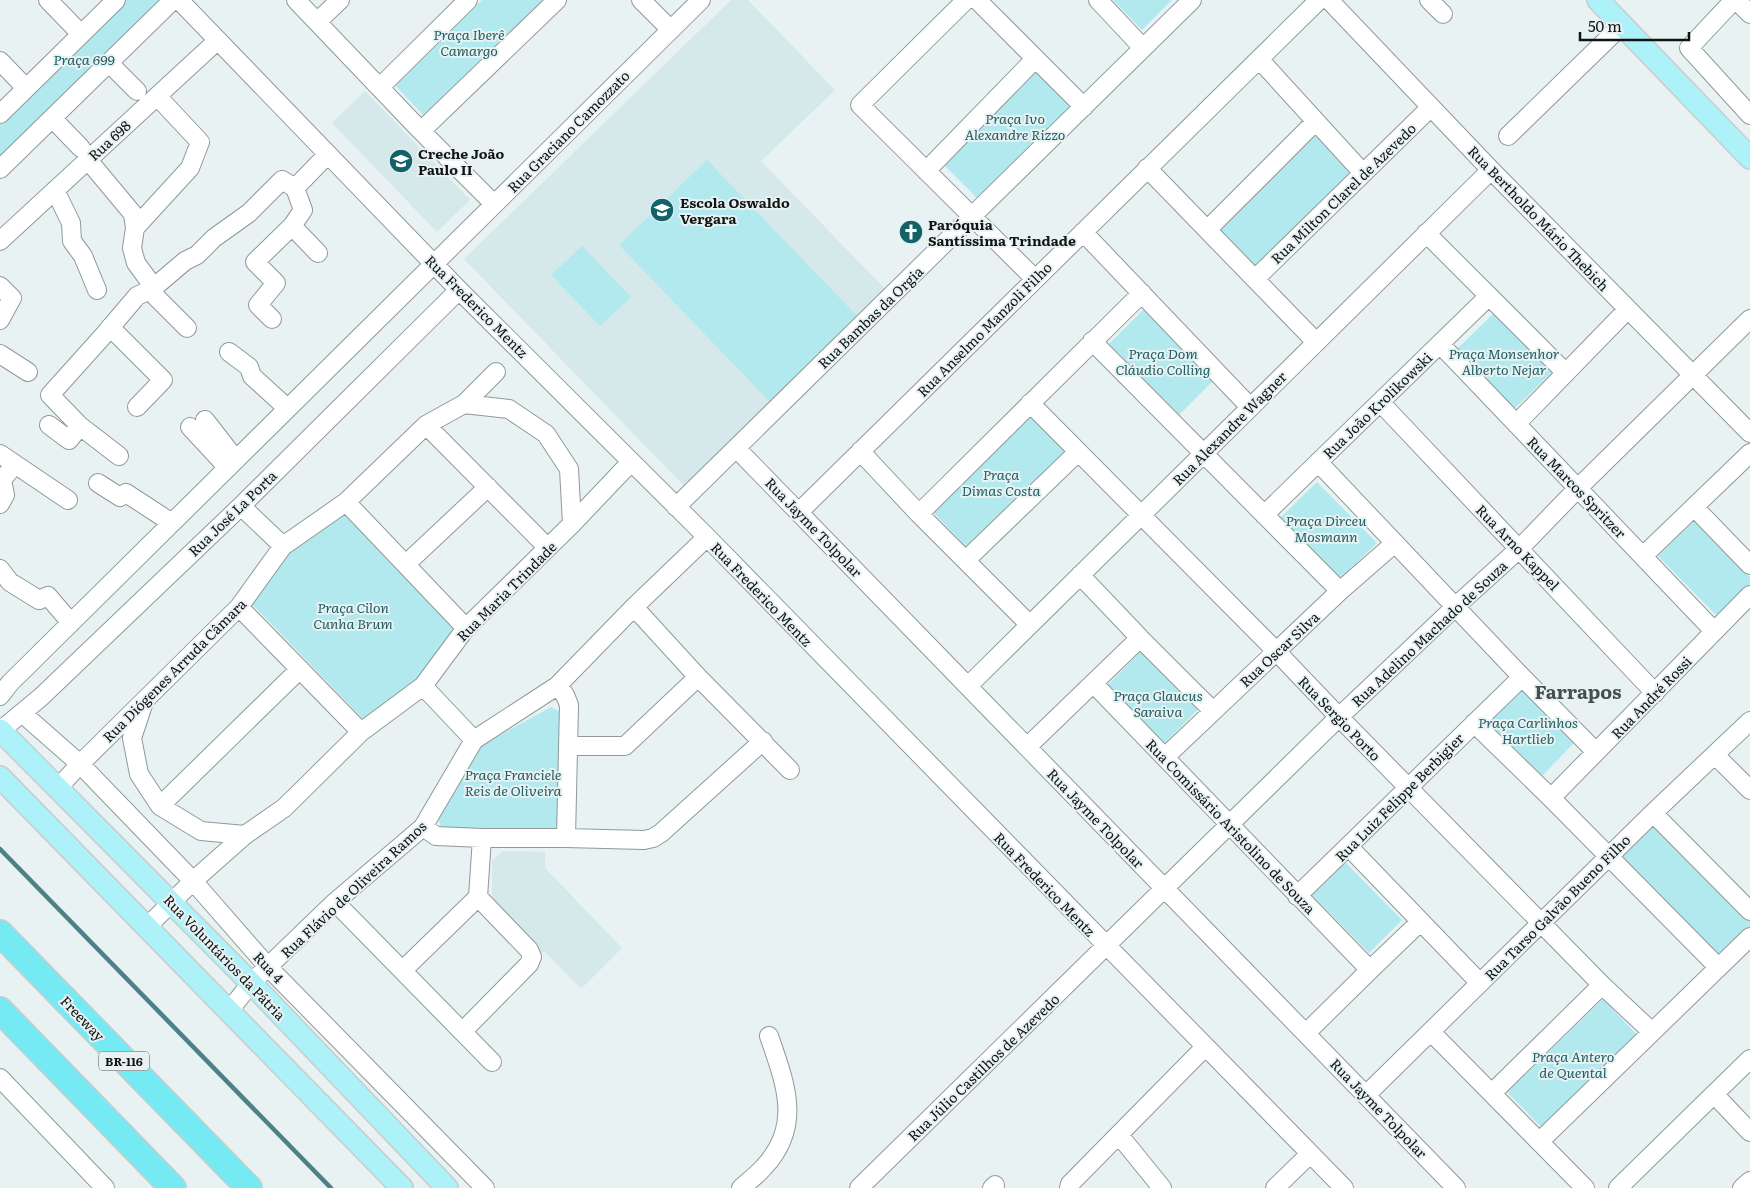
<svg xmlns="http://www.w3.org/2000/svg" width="1750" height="1188" font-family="Literata,serif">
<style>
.built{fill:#d5e8ea}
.green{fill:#b2e9ee}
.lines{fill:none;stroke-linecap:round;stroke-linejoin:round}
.stream{stroke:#4d8186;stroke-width:4.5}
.minor-casing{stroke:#90999a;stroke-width:20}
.major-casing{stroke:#cbcbcc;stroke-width:24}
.highway-casing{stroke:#cbcbcc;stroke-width:28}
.minor{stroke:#fff;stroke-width:18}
.major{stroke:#adf2f8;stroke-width:21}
.highway{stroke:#76eaf3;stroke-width:25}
.labels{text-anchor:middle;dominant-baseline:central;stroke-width:4;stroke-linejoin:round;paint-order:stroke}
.shield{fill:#e8f2f3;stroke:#525758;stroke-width:1}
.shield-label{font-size:12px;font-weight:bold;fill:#111415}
.park-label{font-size:14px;font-style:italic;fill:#215f63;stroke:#e8f2f3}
.street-label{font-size:14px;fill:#111415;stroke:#e8f2f3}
.poi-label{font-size:14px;font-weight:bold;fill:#111415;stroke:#e8f2f3;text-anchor:start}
.district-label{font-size:19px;font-weight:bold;fill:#464e4f;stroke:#e8f2f3}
</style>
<rect width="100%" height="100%" fill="#e8f2f3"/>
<!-- built -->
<path class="built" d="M731,0H748L835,90L761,161L888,292L686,488L464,259Z
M365,91L470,200L437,232L332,123Z
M503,851L545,852V868L622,948L581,989L544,951L539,955L492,905V861Z"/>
<!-- green -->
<path class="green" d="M120,0H168L0,167V119Z
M482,0H543L423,115L394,84Z
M1113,0H1172L1142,30Z
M1037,69L1073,105L978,199L942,163Z
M1314,133L1352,170L1253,268L1216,231Z
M707,160L859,318L771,403L619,245Z
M582,246L631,297L600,326L551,275Z
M1146,307L1216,378L1179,415L1109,344Z
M1495,312L1552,372L1513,410L1456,350Z
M1032,416L1067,453L968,549L933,512Z
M1317,482L1377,543L1339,580L1280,518Z
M344,513L455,628L417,682L363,719L251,603L289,551Z
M1694,521L1750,577V587L1719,618L1658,556Z
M1141,651L1199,708L1164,744L1106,687Z
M1515,681L1575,742L1540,778L1480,717Z
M551,707L562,713L559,828L442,829L437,817L478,747Z
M1651,821L1750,921V928L1718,959L1617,855Z
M1344,861L1402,920L1369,953L1311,894Z
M1603,999L1638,1036L1543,1129L1507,1092Z"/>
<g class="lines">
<!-- stream -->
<path class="stream" d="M0,849L331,1188"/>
<!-- minor casing -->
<g class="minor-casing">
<path id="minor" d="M48,0L81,34
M179,0L459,290L707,537L1344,1188
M296,0L421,131L494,204
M641,0L671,30
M966,0L860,105L1035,279
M977,0L1084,107
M1098,0L1143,48
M1329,0L1491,170L1750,433
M1429,0L1443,14
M1734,0L1689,48L1750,115
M1736,0L1750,14
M318,21L340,0
M1259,59L1363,173
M0,61L26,88
M109,63L137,91
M380,87L468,0
M0,114L116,0
M52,118L81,148
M421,131L557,0
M1508,136L1622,25
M88,160L133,214L135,228L132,248L136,263L150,282L152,289L156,297L187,328
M1147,168L1316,342
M0,169L173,0
M926,171L1035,59
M295,188L328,154
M55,190L71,223L72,241L83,256L97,290
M292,226L318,253
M135,228L190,168L200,142L157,96
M1207,230L1315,122
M1083,232L1250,407
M1426,233L1566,373
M0,241L218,40
M1255,279L1431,107
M0,286L12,298L0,320
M110,327L163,380L137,407
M1092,341L1340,591
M1440,344L1714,631
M229,352L249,367L252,376L287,408
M0,354L28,372
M1380,402L1655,693
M1030,403L1277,652L1339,717L1602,985L1652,1032
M464,404L509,409L546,434L569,469L572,524
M205,420L236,460
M1516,424L1628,309
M49,425L69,440L80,426
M426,425L548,548
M190,427L228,468
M736,448L1456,1188
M860,451L919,514L1030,625
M0,454L68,500
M119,456L80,426L50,395L103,336L137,296L152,289L185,261L197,255L214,238L249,213L282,180L295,188L303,210L292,226L255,262L276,283L258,305L272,319
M1318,462L1522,677L1596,752
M98,483L120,497L126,493L172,523
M346,502L466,628
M0,504L5,495L2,480L15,464
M241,506L283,546
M676,507L1192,0
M1694,507L1750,565
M799,512L1319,0
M919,514L1142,293
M1264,515L1489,296
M1643,556L1750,453
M966,560L1078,452
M406,564L488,487
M0,569L10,582L39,600L48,596L71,623
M1080,575L1140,638L1213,711
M239,607L361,732
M634,607L698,677L790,770
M1093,683L1370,970
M423,686L474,740
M557,686L565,695L569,705L566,838
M968,686L1491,170
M0,696L10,683L701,0
M143,705L132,738L139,774L160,806L201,831L245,835
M23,714L80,764L239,607L283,546L346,502L426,425L464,404L496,372
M1474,723L1551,798L1718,967
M0,731L41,697L241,506L459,290
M568,746H625L698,677
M1027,747L1140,638
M1715,755L1750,790
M1165,757L1340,591L1395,543
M58,788L80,764L193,881L269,968L485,1188
M1551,798L1750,595
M160,806L300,669
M1653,813L1750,911
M423,827L436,836L482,838H566L644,840L653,838L661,833L763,741
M1349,847L1480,983
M1297,896L1522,677
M335,902L492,1062
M147,927L193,881L245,835L284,808L361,732L423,686L466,628L572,524L631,462
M403,970L478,897
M229,1011L251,983L335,902L423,827L474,740L557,686L634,607L707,537
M463,1031L529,964L532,957L529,950L478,897L482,838
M1431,1032L1585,1188
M1306,1033L1370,970L1420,922
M0,1078L105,1188
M1492,1093L1602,985
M1714,1094L1750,1132
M1366,1095L1653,813L1750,721
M1119,1135L1162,1188
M1540,1141L1750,937
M741,1188C749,1181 757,1175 764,1167C803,1125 785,1083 769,1036
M859,1188L1339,717L1455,607L1519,549L1578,488L1750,319
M992,1188L995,1185
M1069,1188L1070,1184L1205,1047
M1275,1188L1310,1154
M1618,1188L1750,1059
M1742,1188L1750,1181"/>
</g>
<!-- major casing -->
<g class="major-casing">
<path id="major" d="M1598,0L1750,158
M0,730L251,983L447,1188
M0,777L402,1188"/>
</g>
<!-- highway casing -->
<g class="highway-casing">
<path id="highway" d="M0,933L249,1188
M0,1010L173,1188"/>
</g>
<!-- minor -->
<use href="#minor" class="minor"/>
<!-- major -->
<use href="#major" class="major"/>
<!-- highway -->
<use href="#highway" class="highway"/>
</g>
<!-- icons -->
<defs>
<g id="school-disc" transform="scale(1.25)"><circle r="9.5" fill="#126268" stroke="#e8f2f3"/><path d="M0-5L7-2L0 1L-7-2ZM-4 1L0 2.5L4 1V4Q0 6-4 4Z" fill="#fff"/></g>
<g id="church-disc" transform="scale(1.25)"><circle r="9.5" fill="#126268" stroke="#e8f2f3"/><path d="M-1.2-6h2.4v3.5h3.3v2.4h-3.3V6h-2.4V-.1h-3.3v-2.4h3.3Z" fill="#fff"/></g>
</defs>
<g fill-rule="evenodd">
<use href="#school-disc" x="401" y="161"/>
<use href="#school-disc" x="662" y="210"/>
<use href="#church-disc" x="911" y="232"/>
</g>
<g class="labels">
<!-- shield labels -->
<rect class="shield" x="99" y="1051.5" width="50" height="19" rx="4"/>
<g class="shield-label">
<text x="124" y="1061">BR-116</text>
</g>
<!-- park labels -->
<g class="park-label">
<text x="469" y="34">Praça Iberê<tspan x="469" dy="16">Camargo</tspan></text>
<text x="84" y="59">Praça 699</text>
<text x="1015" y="118">Praça Ivo<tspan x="1015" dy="16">Alexandre Rizzo</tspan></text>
<text x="1163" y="353">Praça Dom<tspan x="1163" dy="16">Cláudio Colling</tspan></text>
<text x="1504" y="353">Praça Monsenhor<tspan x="1504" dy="16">Alberto Nejar</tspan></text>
<text x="1001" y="474">Praça<tspan x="1001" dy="16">Dimas Costa</tspan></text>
<text x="1326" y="520">Praça Dirceu<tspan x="1326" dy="16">Mosmann</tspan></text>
<text x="353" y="607">Praça Cilon<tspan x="353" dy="16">Cunha Brum</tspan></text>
<text x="1158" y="695">Praça Glaucus<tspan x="1158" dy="16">Saraiva</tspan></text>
<text x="1528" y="722">Praça Carlinhos<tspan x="1528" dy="16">Hartlieb</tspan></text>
<text x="513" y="774">Praça Franciele<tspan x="513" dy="16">Reis de Oliveira</tspan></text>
<text x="1573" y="1056">Praça Antero<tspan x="1573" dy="16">de Quental</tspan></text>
</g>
<!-- street labels -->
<g class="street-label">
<text transform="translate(568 131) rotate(-45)">Rua Graciano Camozzato</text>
<text transform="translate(109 140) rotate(-43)">Rua 698</text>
<text transform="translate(1343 193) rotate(-44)">Rua Milton Clarel de Azevedo</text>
<text transform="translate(1539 218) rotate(46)">Rua Bertholdo Mário Thebich</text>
<text transform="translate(477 306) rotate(45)">Rua Frederico Mentz</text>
<text transform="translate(870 317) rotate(-44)">Rua Bambas da Orgia</text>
<text transform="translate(984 329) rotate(-45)">Rua Anselmo Manzoli Filho</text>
<text transform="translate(1377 405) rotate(-44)">Rua João Krolikowski</text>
<text transform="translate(1229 428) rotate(-45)">Rua Alexandre Wagner</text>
<text transform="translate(1577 487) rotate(46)">Rua Marcos Spritzer</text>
<text transform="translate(232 513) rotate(-44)">Rua José La Porta</text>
<text transform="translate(814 527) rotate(46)">Rua Jayme Tolpolar</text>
<text transform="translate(1518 547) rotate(46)">Rua Arno Kappel</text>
<text transform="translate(506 591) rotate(-45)">Rua Maria Trindade</text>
<text transform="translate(762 594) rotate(46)">Rua Frederico Mentz</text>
<text transform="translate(1429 633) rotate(-43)">Rua Adelino Machado de Souza</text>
<text transform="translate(1279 649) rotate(-43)">Rua Oscar Silva</text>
<text transform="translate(174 670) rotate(-45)">Rua Diógenes Arruda Câmara</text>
<text transform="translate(1651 697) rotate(-46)">Rua André Rossi</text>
<text transform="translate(1340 718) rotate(46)">Rua Sergio Porto</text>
<text transform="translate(1399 797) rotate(-45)">Rua Luiz Felippe Berbigier</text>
<text transform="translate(1096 818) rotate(46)">Rua Jayme Tolpolar</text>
<text transform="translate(1231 826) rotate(46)">Rua Comissário Aristolino de Souza</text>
<text transform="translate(1045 884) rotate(46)">Rua Frederico Mentz</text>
<text transform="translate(353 889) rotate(-43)">Rua Flávio de Oliveira Ramos</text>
<text transform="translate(1557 907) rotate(-45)">Rua Tarso Galvão Bueno Filho</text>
<text transform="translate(225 957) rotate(46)">Rua Voluntários da Pátria</text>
<text transform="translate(269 967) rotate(47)">Rua 4</text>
<text transform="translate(83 1018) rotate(46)">Freeway</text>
<text transform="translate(983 1067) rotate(-44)">Rua Júlio Castilhos de Azevedo</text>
<text transform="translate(1379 1108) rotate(46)">Rua Jayme Tolpolar</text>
</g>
<!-- poi labels -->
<g class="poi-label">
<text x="418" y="153">Creche João<tspan x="418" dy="16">Paulo II</tspan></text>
<text x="680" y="202">Escola Oswaldo<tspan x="680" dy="16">Vergara</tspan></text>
<text x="928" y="224">Paróquia<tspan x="928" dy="16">Santíssima Trindade</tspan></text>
</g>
<!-- district labels -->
<g class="district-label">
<text x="1578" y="691">Farrapos</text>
</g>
</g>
<!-- scale -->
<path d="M1580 32v8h109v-8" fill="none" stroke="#111415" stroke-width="2.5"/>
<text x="1588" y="32" font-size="15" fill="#111415" stroke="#e8f2f3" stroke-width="4" paint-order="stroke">50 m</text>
</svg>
